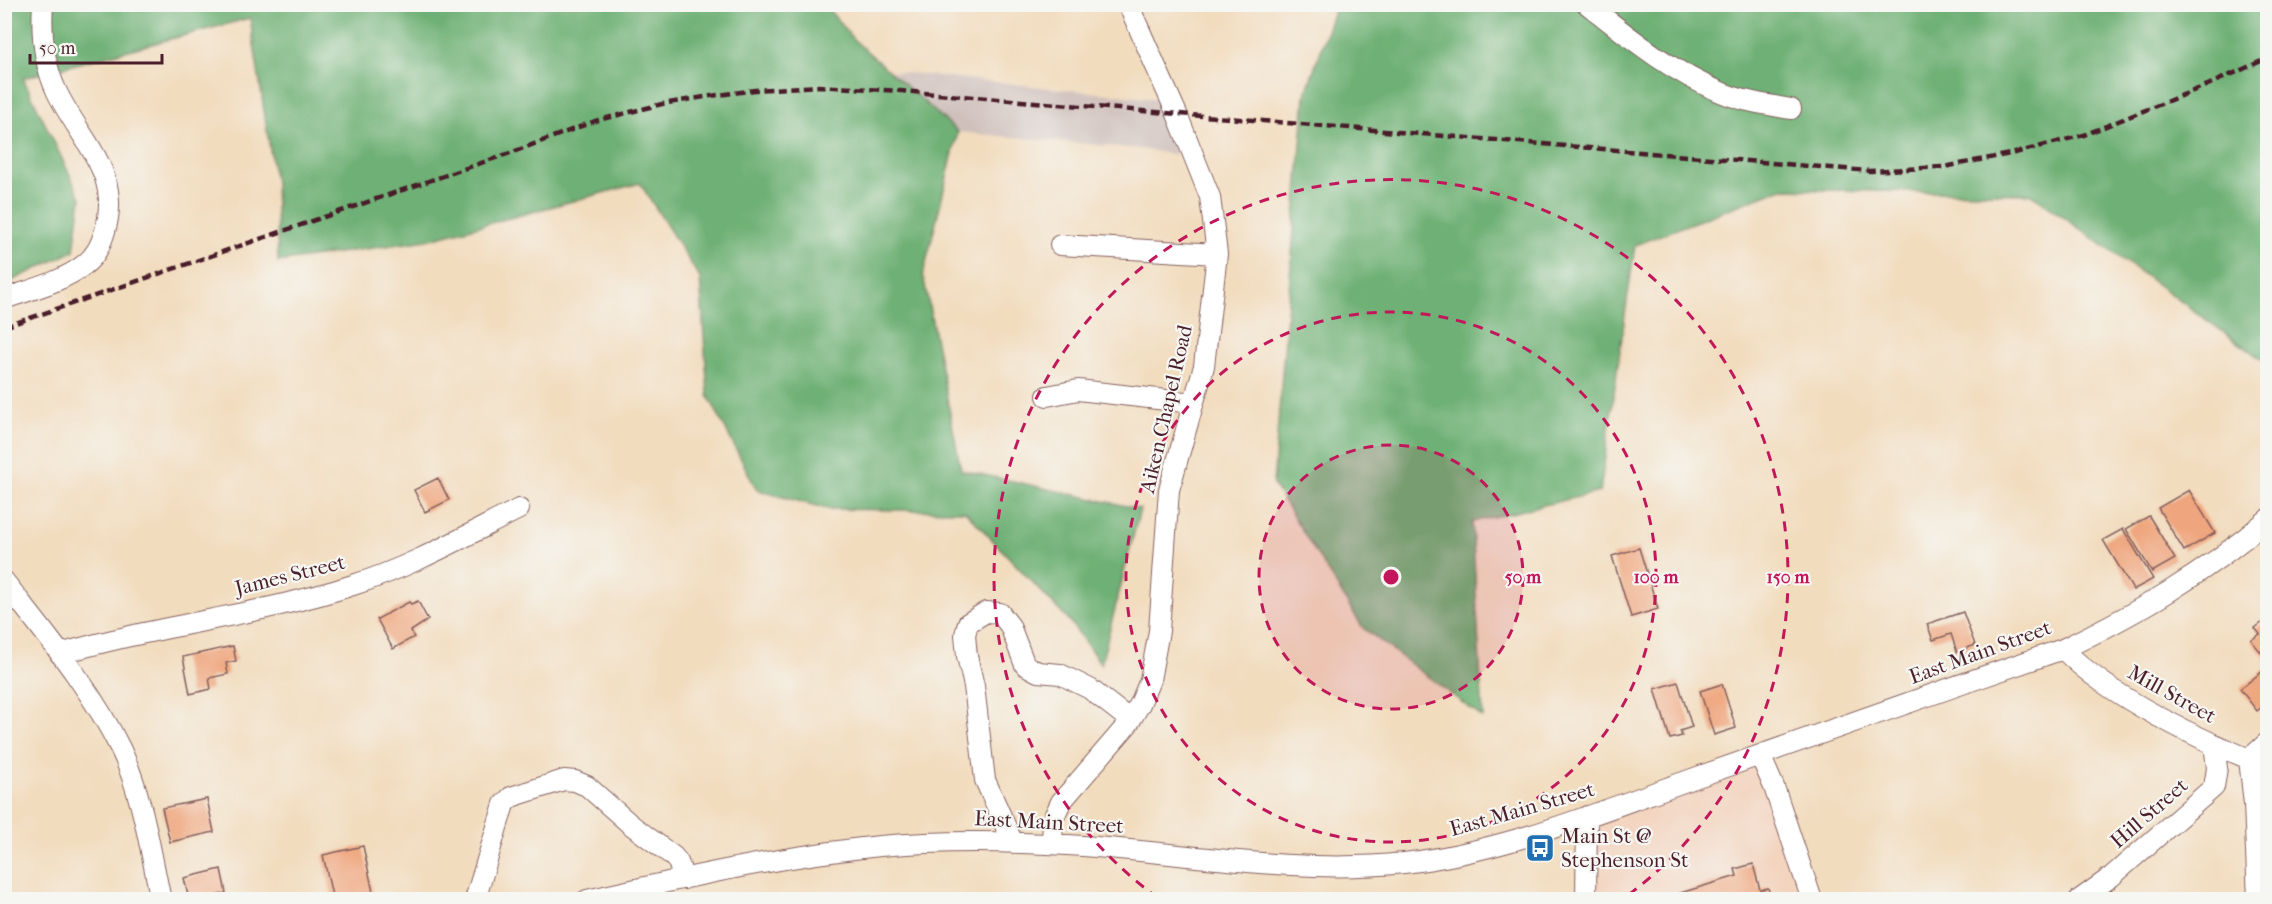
<svg xmlns="http://www.w3.org/2000/svg" width="2272" height="904" font-family="'IM FELL French Canon',serif">
<style>
.built{fill:#f3d4bf}
.industrial{fill:#cfc0bb}
.forest{fill:#6eb074;stroke:#5c6850;stroke-width:1.5}
.building{fill:#efa57d}
.lines{fill:none;stroke-linecap:round;stroke-linejoin:round}
.minor-casing{stroke:#85615e;stroke-width:22}
.minor{stroke:#fff;stroke-width:20}
.rail{stroke:#4a1f2b;stroke-width:4.5;stroke-dasharray:9 4.5;stroke-linecap:butt}
.ring{fill:none;stroke:#c2185b;stroke-width:3;stroke-dasharray:10 8}
.labels{text-anchor:middle;dominant-baseline:central;stroke-width:4.5;stroke-linejoin:round;paint-order:stroke}
.street-label{font-size:21px;fill:#4a1f2b;stroke:#f6f6f2}
.poi-label{font-size:21px;fill:#4a1f2b;stroke:#f6f6f2;text-anchor:start}
.centre{fill:#c2185b;stroke:#f6f6f2;stroke-width:3}
.ring-label{font-size:18px;text-anchor:middle;font-weight:bold;fill:#c2185b;stroke:#f6f6f2;stroke-width:4.5;stroke-linejoin:round;paint-order:stroke}
</style>
<rect width="100%" height="100%" fill="#f6f6f2"/>
<filter id="ink" filterUnits="userSpaceOnUse"><feTurbulence type="fractalNoise" baseFrequency=".0167" numOctaves="2"/><feDisplacementMap in="SourceGraphic" scale="12" xChannelSelector="R" yChannelSelector="G"/><feConvolveMatrix kernelMatrix="1 2 1 2 8 2 1 2 1" color-interpolation-filters="sRGB"/></filter>
<filter id="wash" filterUnits="userSpaceOnUse"><feTurbulence type="fractalNoise" baseFrequency=".008" numOctaves="4" result="noise"/><feDisplacementMap in="SourceGraphic" scale="24" xChannelSelector="R" yChannelSelector="G"/><feGaussianBlur stdDeviation="1.35" result="paint"/><feColorMatrix in="noise" values="0 0 0 0 0 0 0 0 0 0 0 0 0 0 0 0 0 1.4 0 .05"/><feComposite in="paint" operator="in"/></filter>
<g filter="url(#wash)">
<rect width="100%" height="100%" fill="#f2dcbe"/>
<!-- built -->
<path class="built" d="M1760,755L1811,899L1586,900L1587,816Z"/>
<!-- industrial -->
<path class="industrial" d="M890,71L1165,100L1176,155L1141,149L958,132Z"/>
<!-- forest -->
<path class="forest" d="M4,5H825L853,39L958,132L923,275L961,470L1140,509L1101,664L1071,623L965,511L828,509L757,490L708,395L700,278L640,183L427,240L278,262L275,183L250,18L23,78L81,198L74,251L5,284Z
M1336,5H2267V363L2031,194L1780,189L1635,245L1600,492L1472,522L1483,718L1363,628L1273,484L1305,96Z"/>
<g id="blocks">
<!-- building -->
<path class="building" d="M438,478L449,500L425,512L414,490Z
M2189,490L2215,533L2184,551L2158,508Z
M2149,516L2175,559L2152,572L2126,529Z
M2123,529L2153,579L2133,590L2103,540Z
M1639,548L1658,609L1631,617L1612,556Z
M418,601L428,620L411,631L414,637L393,649L377,619L409,602L411,604Z
M1963,612L1975,645L1957,652L1951,634L1933,640L1927,624Z
M2268,618V661L2251,640L2260,634L2255,628Z
M233,646L236,661L226,663L228,674L209,678L211,689L190,694L183,657Z
M2268,667V702L2257,711L2240,689Z
M1678,682L1692,727L1680,731L1682,736L1670,739L1655,689Z
M1722,684L1736,728L1714,735L1700,691Z
M207,799L214,832L170,842L162,808Z
M363,846L373,892L333,900L323,855Z
M1753,864L1760,890L1768,888L1772,900H1657L1737,876L1735,869Z
M221,869L226,893L200,900H189L184,878Z"/>
</g>
</g>
<g filter="url(#ink)">
<use href="#blocks" fill-opacity="0" stroke="#85615e" stroke-width="1.5"/>
<g class="lines">
<!-- minor casing -->
<g class="minor-casing">
<path id="minor" d="M1587,4C1630,38 1673,73 1723,93C1745,102 1768,105 1791,109
M1060,245L1217,254
M4,299C30,290 62,282 84,265C96,256 101,244 105,231C123,172 78,138 56,90C44,64 41,32 43,4
M1047,396L1078,390L1193,403
M4,581C46,635 91,688 121,750C143,796 150,850 161,900
M2063,649C2110,698 2203,742 2268,766
M60,654C157,625 258,616 353,585C411,567 465,536 519,509
M1760,755L1774,787L1812,900
M1013,843L985,780L974,686L967,656L965,635L968,623L986,612L1000,613L1010,626L1025,665L1038,672L1060,674L1090,689L1130,720
M1052,844L1053,819L1061,802L1128,724L1140,704L1150,680L1159,631L1169,490L1204,366L1217,254L1210,197L1177,114L1128,4
M475,900L504,804L511,797L564,780L575,781L587,786L630,824L673,856L678,862L684,879
M587,900C684,878 781,856 880,846C935,841 991,841 1047,844C1166,848 1285,876 1404,863C1502,852 1596,813 1689,780C1813,736 1938,692 2063,649C2137,613 2205,574 2268,519
M1586,900L1587,816
M2079,900L2111,877L2214,787L2217,768L2214,744
M2258,900L2254,804L2249,759L2268,742"/>
</g>
<!-- minor -->
<use href="#minor" class="minor"/>
<!-- rail -->
<path class="rail" d="M4,327L513,152L595,121L662,104L711,96L755,90L819,86L901,91L1869,171L1944,167L2015,153L2084,135L2210,84L2268,58"/>
</g>
</g>
<!-- distance rings -->
<circle cx="1391" cy="577" r="132" fill="#c2185b" fill-opacity=".12"/>
<g class="ring">
<circle cx="1391" cy="577" r="132"/>
<circle cx="1391" cy="577" r="265"/>
<path d="M1158 898A397 397 0 1 1 1624 898"/>
</g>
<!-- icons -->
<defs>
<g id="bus-square" transform="scale(1.5)"><rect x="-9" y="-9" width="18" height="18" rx="4" fill="#1f6fb2" stroke="#f6f6f2"/><path d="M-5-6H5V4H4V6H2V4H-2V6H-4V4H-5ZM-3.5-4V0h7V-4ZM-3.5 1.2v1.5H-2V1.2ZM2 1.2v1.5H3.5V1.2Z" fill="#fff"/></g>
</defs>
<g fill-rule="evenodd">
<use href="#bus-square" x="1540" y="848"/>
</g>
<g class="labels">
<!-- street labels -->
<g class="street-label">
<text transform="translate(1166 409) rotate(-77)">Aiken Chapel Road</text>
<text transform="translate(290 575) rotate(-14)">James Street</text>
<text transform="translate(1980 652) rotate(-20)">East Main Street</text>
<text transform="translate(2172 694) rotate(29)">Mill Street</text>
<text transform="translate(1522 809) rotate(-16)">East Main Street</text>
<text transform="translate(2149 813) rotate(-41)">Hill Street</text>
<text transform="translate(1049 822) rotate(3)">East Main Street</text>
</g>
<!-- poi labels -->
<g class="poi-label">
<text x="1561" y="836">Main St @<tspan x="1561" dy="24">Stephenson St</tspan></text>
</g>
</g>
<circle cx="1391" cy="577" r="9" class="centre"/>
<g class="ring-label">
<text x="1523" y="583">50 m</text>
<text x="1656" y="583">100 m</text>
<text x="1788" y="583">150 m</text>
</g>
<!-- margin -->
<rect width="2272" height="904" fill="none" stroke="#f6f6f2" stroke-width="24"/>
<!-- scale -->
<path d="M30 54v9h132v-9" fill="none" stroke="#4a1f2b" stroke-width="3"/>
<text x="39" y="54" font-size="18" fill="#4a1f2b" stroke="#f6f6f2" stroke-width="4.5" paint-order="stroke">50 m</text>
</svg>
